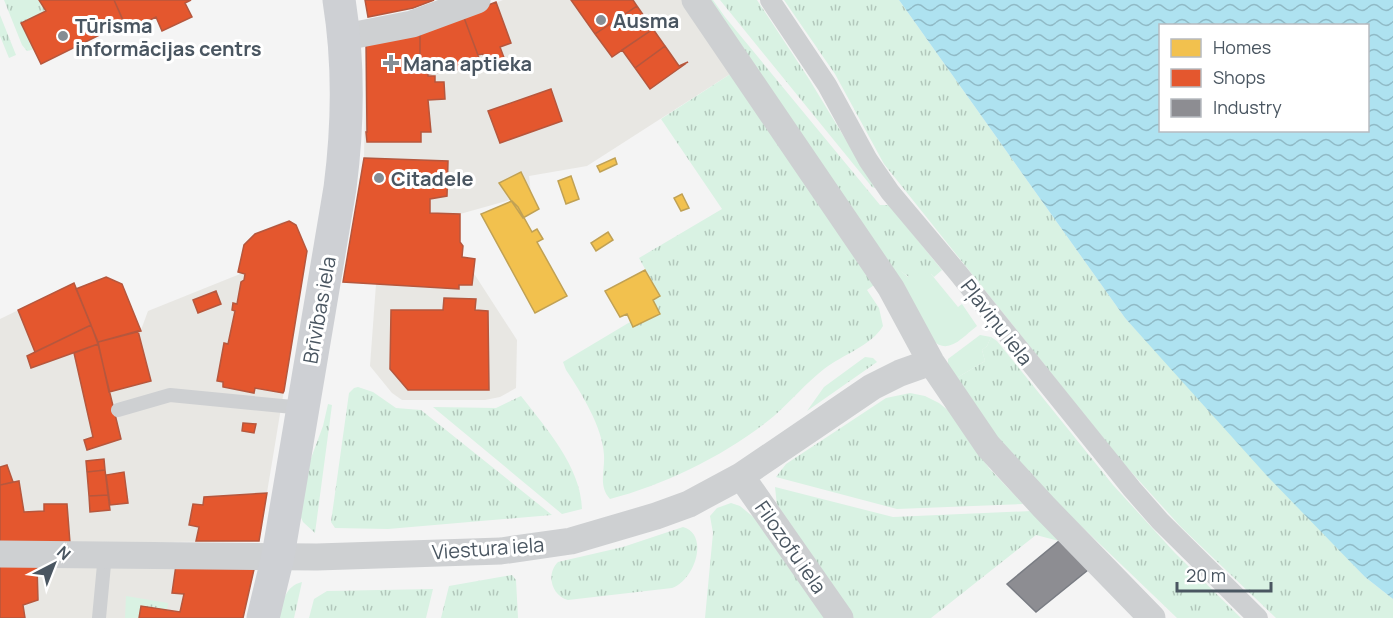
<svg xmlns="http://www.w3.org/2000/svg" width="1393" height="618" font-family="Manrope,sans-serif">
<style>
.commercial{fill:#e8e7e3}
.grass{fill:url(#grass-tufts)}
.garden{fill:#d9f2e3}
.water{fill:url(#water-waves);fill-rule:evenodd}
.homes{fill:#f2c14e;stroke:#c0a154;stroke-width:1.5}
.shops{fill:#e4572e;stroke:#b6573d;stroke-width:1.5}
.industry{fill:#8d8d92;stroke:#797c83;stroke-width:1.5}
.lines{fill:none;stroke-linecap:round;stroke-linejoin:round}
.service{stroke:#ced0d2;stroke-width:14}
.pedestrian{stroke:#ced0d2;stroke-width:20}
.minor{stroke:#ced0d2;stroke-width:27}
.secondary{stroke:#ced0d4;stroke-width:33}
.poi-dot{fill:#868d94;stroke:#fff;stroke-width:2}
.labels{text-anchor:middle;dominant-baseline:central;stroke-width:6;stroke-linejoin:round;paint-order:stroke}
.poi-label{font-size:20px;font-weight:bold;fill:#4a5661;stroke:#fff;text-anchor:start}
.street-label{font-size:20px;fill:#4a5661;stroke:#fff}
</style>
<defs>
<pattern id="grass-tufts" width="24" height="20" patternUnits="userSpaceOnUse" patternTransform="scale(1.5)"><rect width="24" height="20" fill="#d9f2e3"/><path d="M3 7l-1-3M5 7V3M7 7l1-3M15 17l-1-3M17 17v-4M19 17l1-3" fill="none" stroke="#b2c7bb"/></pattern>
<pattern id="water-waves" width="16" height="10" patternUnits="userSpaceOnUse" patternTransform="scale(1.5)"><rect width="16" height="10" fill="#aee2f0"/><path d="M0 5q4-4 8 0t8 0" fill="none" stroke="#90bac6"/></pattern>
</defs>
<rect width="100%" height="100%" fill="#f4f4f4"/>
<!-- commercial -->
<path class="commercial" d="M503,0H685L735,71L587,166L529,176L531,194L460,214V242L463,246L462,257L475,259L473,272L517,340L516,388L500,397L485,400H402L392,393L370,366L376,284L343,282L364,158L366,42L420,33Z
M291,221L296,225L307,251L259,541L0,544V319L74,283L76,288L106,277L122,284L141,330L148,311L240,274L238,272L244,245L248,240L255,234L282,222Z
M0,565H255L243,618H0Z"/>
<!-- grass -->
<path class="grass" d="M4,0H39L42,7L44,6L46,11L35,49L27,51L22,45Z
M705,0H713L725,17L880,205H889L942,270L934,277L931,274L909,277L896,268L894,277Z
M720,0H757L809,79L875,188L872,187Z
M784,0H899L1125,318L1365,577L1393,599V618H1276L1181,527L1123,463L884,164L835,74Z
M0,15L16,55L9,58L0,36Z
M735,71L877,283L867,290L879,308L883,326C871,346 842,355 824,369C806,383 791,401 774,416C730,453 665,485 610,499C598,486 605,471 604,455C603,428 581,392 566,370L563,362L630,322L633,327L648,320L653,300L660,296L639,258L722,209L661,119Z
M991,337L997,341L1113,485L1175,553L1241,618H1177L1027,474L987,429L955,379L985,361L982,350L987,346Z
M865,357L873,358L877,362L807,411L824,387Z
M358,387L373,392L396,408L421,410L552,515L388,529L335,528L331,522L349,393L354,388Z
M910,393L925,396L939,403L949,411L989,468L1023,504L897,509L776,477L786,464L886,398Z
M521,396C546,428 581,467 582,509L562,514L433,407L496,408Z
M328,404L332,405L315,533L303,522L298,511L304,477L323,426Z
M775,487L893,517L1031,511L1059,541L1036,535L931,618H852L777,506Z
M731,503L740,506L757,520L825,618H705L713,533L710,516L717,508Z
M683,527C709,534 696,579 672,588L568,600C551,595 546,574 558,562L623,547Z
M512,575L516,580L518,618H441L449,586Z
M302,582L294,618H278C282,603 285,586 302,582Z
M433,589L426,618H309L314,599L327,591Z
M126,596L168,603L167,610L139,618H125Z"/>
<!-- garden -->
<path class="garden" d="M896,267L908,277L913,273L931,274L958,307L962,304L977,326C962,337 949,356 932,340L894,277Z
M980,335L991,337L987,346L982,350L985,361L955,379L948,366V359Z"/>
<!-- water -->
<path class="water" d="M899,0H1393V599L1365,577L1268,477L1125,318ZM1160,26H1368V130H1160Z"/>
<!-- homes -->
<path class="homes" d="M615,158L617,164L600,172L597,166Z
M521,172L539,209L523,218L499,183Z
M571,176L579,199L566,204L558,181Z
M682,194L689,208L681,211L674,198Z
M512,201L518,207L532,232L537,229L543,239L537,242L567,296L535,313L481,214Z
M608,232L613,240L596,251L591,243Z
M645,270L660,296L653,300L660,314L633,327L627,314L620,317L605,291Z"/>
<!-- shops -->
<path class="shops" d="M39,0H114L124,23L41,64L21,23L46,11Z
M114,0H191L185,3L192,17L162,31L156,17L128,31Z
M365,0H434L413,8L368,17Z
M571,0H633L637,6L595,34Z
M496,2L511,43L500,47L506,63L489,69L483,54L478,55L463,15Z
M637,6L653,29L612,57L595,34Z
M463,15L482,66L428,74V69L420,70V33Z
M653,29L665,46L635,68L622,50Z
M420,33V70L428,69V76H435V82H444L445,99L428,100L431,132H421V142H367L366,132H367L366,42Z
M665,46L679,66L688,62L650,89L635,68Z
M551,89L562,121L500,143L488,111Z
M364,158L448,161L447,196L430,199V213L460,214V242L463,246L462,257L475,259L472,285H459V289L343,282Z
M289,221L296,225L307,251L284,391L283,393L255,388L254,393L223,387V382L217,381L224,343L228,344L235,311L232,310L233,303L237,304L241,282L244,280L245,274L238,272L244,245L255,234Z
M106,277L122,284L141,331L98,342L76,289Z
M74,283L91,325L35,352L18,310Z
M216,291L221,304L198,313L193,300Z
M444,298L476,299L475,310L488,311L489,390H408L390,369L391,310H443Z
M91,325L98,344L31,368L27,356Z
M138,331L151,381L109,392L98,342Z
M98,344L121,439L87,450L84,440L93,437L74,353Z
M243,423L256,424L254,433L242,431Z
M104,459L105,470L87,472L86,461Z
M7,465L13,482L0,485V467Z
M105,470L108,495L89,496L87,472Z
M124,472L128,503L110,505L106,475Z
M19,481L24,512L44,511V504H67L70,543L0,544V485Z
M267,493L259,541H196L199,527L189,525L193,504L203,505L204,497Z
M108,495L110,510L90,512L89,496Z
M0,565H37L38,600L23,605L25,618H0Z
M176,565H255L243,618H139L141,606L180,612L184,594L172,593Z"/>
<!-- industry -->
<path class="industry" d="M1059,541L1088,570L1036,612L1007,584Z"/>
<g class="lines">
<!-- service -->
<path class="service" d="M118,410L170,395L303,408
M99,618L105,554"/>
<!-- pedestrian -->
<path class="pedestrian" d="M770,0L827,85L868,160L890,192L958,273L1132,489L1160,521L1258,618"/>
<!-- minor -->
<path class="minor" d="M695,0L891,288L931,362L988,446L1044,507L1152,618
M345,37L412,24L477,0
M741,476L840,618
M0,554L317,557L501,551L571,541L656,516L689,504L741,476L872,387L900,373L931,362"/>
<!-- secondary -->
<path class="secondary" d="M263,618L278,556L340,188C348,126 349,62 339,0"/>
</g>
<!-- markers -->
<g class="poi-dot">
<circle cx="601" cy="20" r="6"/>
<circle cx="63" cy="36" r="6"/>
<path d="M388 54h6v6h6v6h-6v6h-6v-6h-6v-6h6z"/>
<circle cx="379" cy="178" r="6"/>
</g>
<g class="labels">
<!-- poi labels -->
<g class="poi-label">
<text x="613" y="20">Ausma</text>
<text x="75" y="25">Tūrisma<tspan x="75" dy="23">informācijas centrs</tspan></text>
<text x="403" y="63">Mana aptieka</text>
<text x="391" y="178">Citadele</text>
</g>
<!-- street labels -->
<g class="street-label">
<text transform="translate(319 310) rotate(-80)">Brīvības iela</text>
<text transform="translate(997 322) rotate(52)">Pļaviņu iela</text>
<text transform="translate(791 547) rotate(55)">Filozofu iela</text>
<text transform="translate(488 548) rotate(-4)">Viestura iela</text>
</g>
</g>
<!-- legend -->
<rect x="1159" y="24" width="210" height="108" fill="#ffffff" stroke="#b7bbc0" stroke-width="1.5"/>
<rect x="1171" y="39" width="30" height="18" fill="#f2c14e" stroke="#b7bbc0" stroke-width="1.5"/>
<text x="1213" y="54" font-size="18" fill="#4a5661">Homes</text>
<rect x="1171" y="69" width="30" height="18" fill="#e4572e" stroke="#b7bbc0" stroke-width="1.5"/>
<text x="1213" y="84" font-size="18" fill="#4a5661">Shops</text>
<rect x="1171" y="99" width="30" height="18" fill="#8d8d92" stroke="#b7bbc0" stroke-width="1.5"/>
<text x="1213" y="114" font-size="18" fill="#4a5661">Industry</text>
<!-- north arrow -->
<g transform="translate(54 564) rotate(42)" stroke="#ffffff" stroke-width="4.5" paint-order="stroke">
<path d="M0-4.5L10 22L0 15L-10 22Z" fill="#4a5661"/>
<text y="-9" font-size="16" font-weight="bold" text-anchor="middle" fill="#4a5661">N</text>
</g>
<!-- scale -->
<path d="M1177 582v9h94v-9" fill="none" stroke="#4a5661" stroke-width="3"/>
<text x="1186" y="582" font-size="18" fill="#4a5661" stroke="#ffffff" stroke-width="4.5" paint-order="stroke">20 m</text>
</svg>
